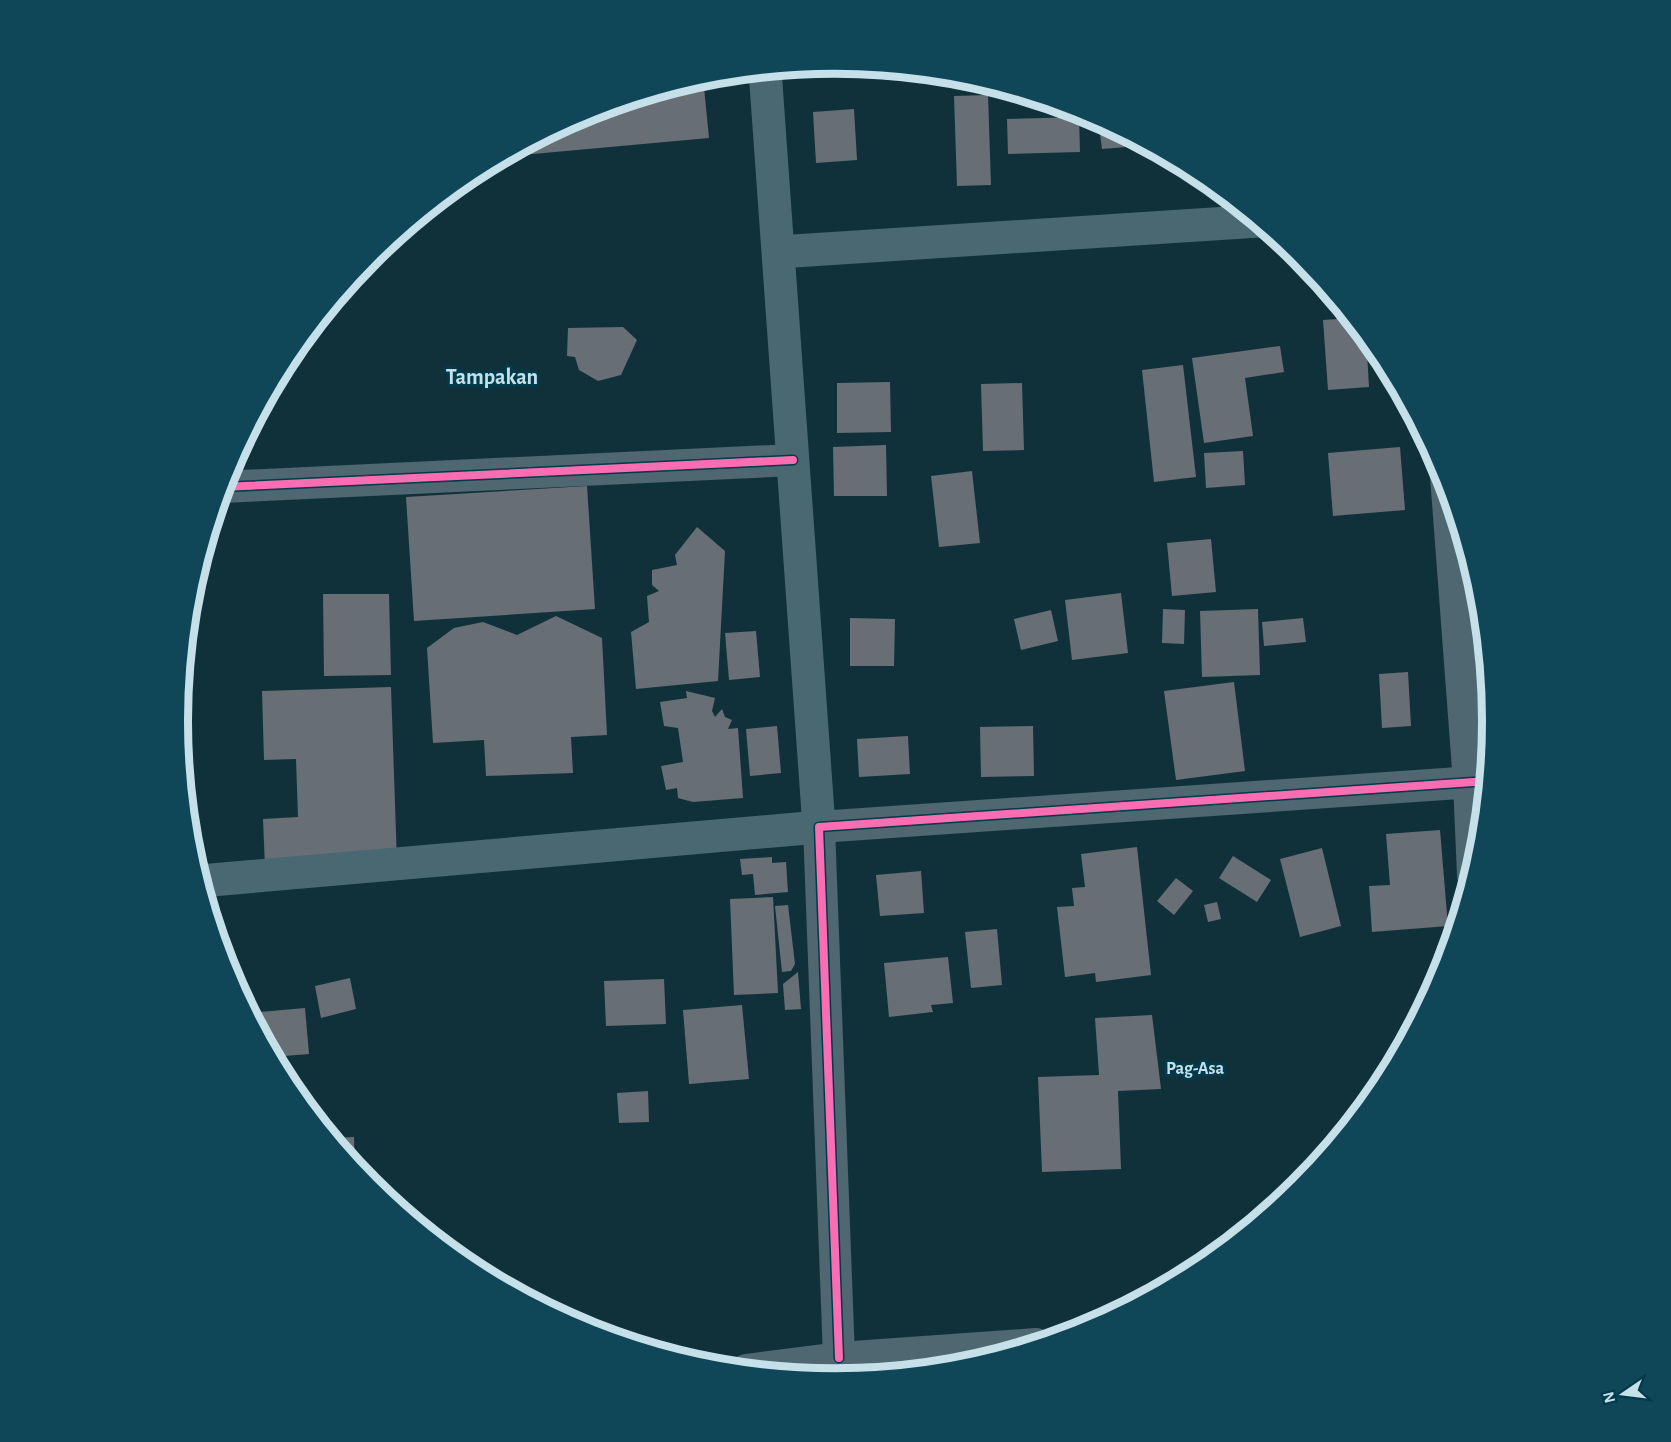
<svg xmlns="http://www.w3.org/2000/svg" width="1671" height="1442" font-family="'Alegreya Sans',sans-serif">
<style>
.building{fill:#686e76}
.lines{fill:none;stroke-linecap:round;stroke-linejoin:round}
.minor{stroke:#4e6770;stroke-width:32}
.secondary{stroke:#4a6872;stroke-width:33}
.cycleway-casing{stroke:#003a4b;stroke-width:11}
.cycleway{stroke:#f96db3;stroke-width:8}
.labels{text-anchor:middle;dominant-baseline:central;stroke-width:6;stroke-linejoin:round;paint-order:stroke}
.neighbourhood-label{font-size:18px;font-weight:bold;fill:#c6e0ea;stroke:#003a4b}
.district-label{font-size:22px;font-weight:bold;fill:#c6e0ea;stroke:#003a4b}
.rim{fill:none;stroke:#c6e0ea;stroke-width:8}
</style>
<rect width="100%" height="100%" fill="#11313a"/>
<!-- building -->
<path class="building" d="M703,77L709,138L501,157L584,113Z
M988,95L991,185L957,186L954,96Z
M854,109L857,160L816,163L813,112Z
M1079,117L1080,152L1008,154L1007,119Z
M1098,119L1139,141V146L1102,149Z
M1352,318L1366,335L1369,387L1328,390L1323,320Z
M623,327L637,340L621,375L598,381L579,370L575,357L567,356L568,328Z
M1280,346L1284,372L1245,378L1253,436L1204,443L1192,358Z
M1183,365L1196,477L1154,482L1142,370Z
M890,382L891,432L837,433V383Z
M1022,383L1024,450L983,451L981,384Z
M886,445L887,496H834L833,447Z
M1400,447L1405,510L1333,516L1328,453Z
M1243,451L1245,485L1206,488L1204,453Z
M972,471L980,543L939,547L931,476Z
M587,486L595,609L414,621L406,497Z
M697,527L725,551L718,681L636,689L631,632L649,622L647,596L659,591L652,585V570L677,565L675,555Z
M1211,539L1216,592L1172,596L1167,543Z
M1121,593L1128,653L1072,660L1065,600Z
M323,594H389L391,675L324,676Z
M1163,609L1185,610L1184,644L1162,643Z
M1258,609L1260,675L1202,677L1200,611Z
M1051,610L1058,641L1021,650L1014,619Z
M556,616L602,638L607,735L571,737L573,773L486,776L484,740L433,743L427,648L454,628L483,622L517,635Z
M850,618L895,619L894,666H850Z
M1303,618L1306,642L1264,646L1262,622Z
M756,631L760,677L729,680L725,633Z
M1408,672L1411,726L1382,728L1379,674Z
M1234,682L1245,771L1176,780L1164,691Z
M391,687L397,863L265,867L263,819L298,817L296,759L264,760L262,691Z
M686,691L715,698L712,711L715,717L722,709L725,717L732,720L728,729L738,728L743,798L693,802L678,798L677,788L666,790L661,766L683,762L678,728L664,726L660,702L687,698Z
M777,726L781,773L750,776L746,729Z
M1033,726L1034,776L981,777L980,727Z
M908,736L910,774L859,777L857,739Z
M1440,830L1448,926L1372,932L1369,886L1390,885L1386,834Z
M1137,847L1151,975L1096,982L1095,973L1065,977L1057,907L1074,906L1072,888L1085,887L1081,854Z
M1322,848L1341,926L1300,937L1280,859Z
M1233,856L1271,880L1257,902L1219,878Z
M772,857V863L786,862L788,892L755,895L753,874L742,875L740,859Z
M921,871L924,913L880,916L876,875Z
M1176,878L1193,891L1174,915L1157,901Z
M773,897L778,993L734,995L730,899Z
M1217,902L1221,919L1208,922L1204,905Z
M788,905L795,964L791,971L782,972L775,906Z
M997,929L1002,985L971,988L965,932Z
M948,957L953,1003L931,1005L933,1012L889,1017L884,963Z
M798,972L801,1009L785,1010L783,984Z
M350,978L356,1009L321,1018L315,986Z
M664,979L666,1024L606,1026L604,981Z
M742,1005L749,1079L689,1084L683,1010Z
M305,1008L309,1054L272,1057L249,1013Z
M1152,1015L1161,1089L1118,1091L1121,1169L1042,1172L1038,1077L1099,1075L1095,1018Z
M648,1091L649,1122L619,1123L617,1093Z
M354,1137L355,1168L331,1138Z"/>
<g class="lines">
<!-- minor -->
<path class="minor" d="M1446,476L1469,782L1473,875
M222,487L793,460
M839,1358L819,827L1488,781
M746,1370L839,1358L1036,1344"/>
<!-- secondary -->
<path class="secondary" d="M778,252L1259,221
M200,881L819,827L765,70"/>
<!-- cycleway casing -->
<g class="cycleway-casing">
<path id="cycleway" d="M222,487L793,460
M839,1358L819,827L1488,781"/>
</g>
<!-- cycleway -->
<use href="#cycleway" class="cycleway"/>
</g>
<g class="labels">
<!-- neighbourhood labels -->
<g class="neighbourhood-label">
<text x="1195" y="1069">Pag-Asa</text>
</g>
<!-- district labels -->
<g class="district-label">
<text x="492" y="377">Tampakan</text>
</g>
</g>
<!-- crop -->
<path d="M0 0H1671V1442H0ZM188 721a647 647 0 1 1 1294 0a647 647 0 1 1-1294 0Z" fill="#104758" fill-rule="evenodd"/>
<path class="rim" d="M188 721a647 647 0 1 1 1294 0a647 647 0 1 1-1294 0Z"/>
<!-- north arrow -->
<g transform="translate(1623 1394) rotate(256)" stroke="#003a4b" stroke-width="4.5" paint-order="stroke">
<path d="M0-4.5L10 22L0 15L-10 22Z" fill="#c6e0ea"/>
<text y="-9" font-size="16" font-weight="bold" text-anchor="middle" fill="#c6e0ea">N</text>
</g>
</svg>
